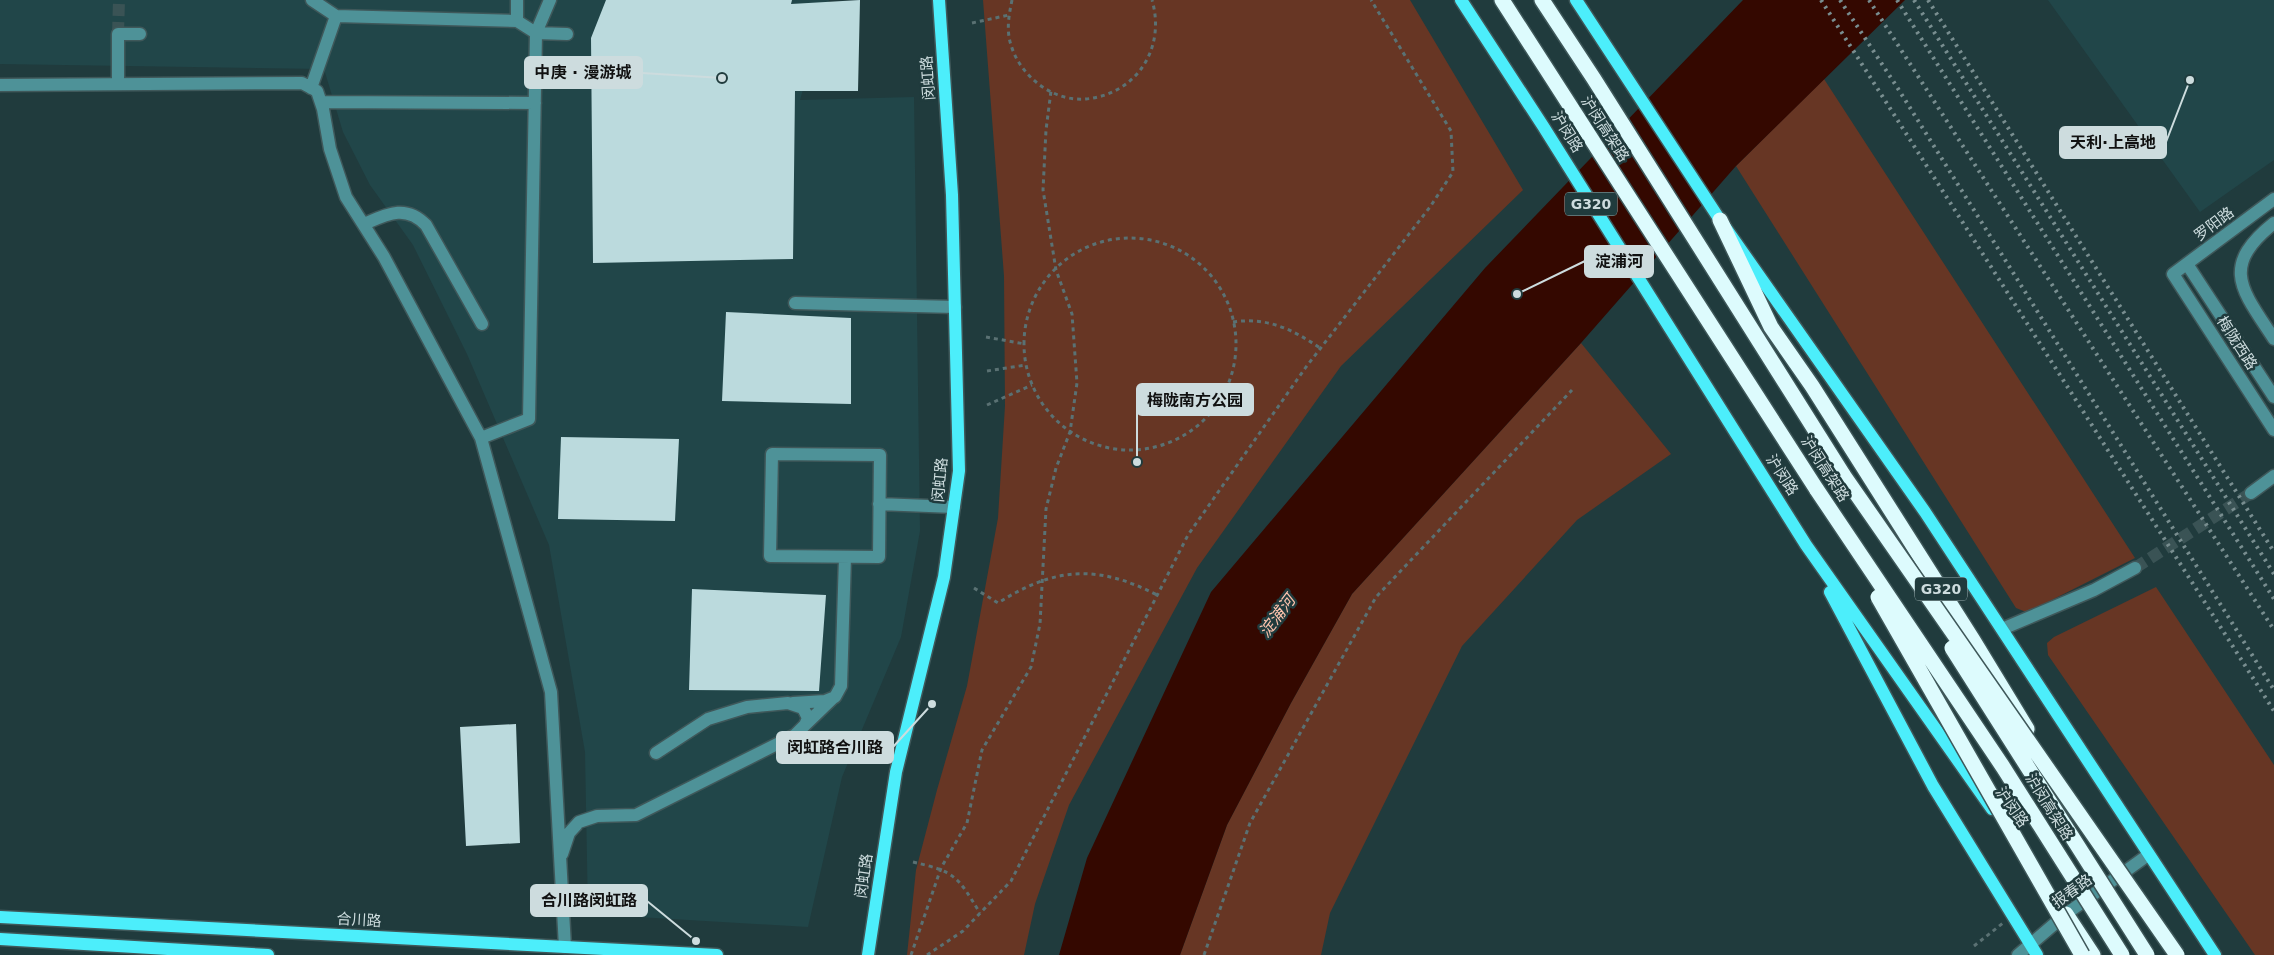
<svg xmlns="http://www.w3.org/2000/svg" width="2274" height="955" font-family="'DejaVu Sans','Noto Sans SC',sans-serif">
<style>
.built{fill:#214649}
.green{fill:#673624}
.water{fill:#340800}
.building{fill:#bbdadd}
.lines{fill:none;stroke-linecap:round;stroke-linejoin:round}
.minor-tunnel{stroke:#3a5355;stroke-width:12;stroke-dasharray:12 6;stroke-linecap:butt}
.minor-casing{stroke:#3f585a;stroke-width:15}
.major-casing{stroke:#3f585a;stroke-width:15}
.highway-casing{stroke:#3f585a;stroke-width:18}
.path{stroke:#5a7173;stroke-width:3;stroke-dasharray:4 4;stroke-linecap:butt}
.minor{stroke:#4e9298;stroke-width:12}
.major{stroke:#4ceefb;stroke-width:12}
.highway{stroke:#ddfbfd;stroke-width:15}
.rail{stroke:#798e90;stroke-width:4;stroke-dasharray:2.5 5;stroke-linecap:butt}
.highway-bridge-casing{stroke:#3f585a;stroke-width:18;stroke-linecap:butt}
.highway-bridge{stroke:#ddfbfd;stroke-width:15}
.labels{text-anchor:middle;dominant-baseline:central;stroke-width:5;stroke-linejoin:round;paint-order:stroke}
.shield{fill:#203b3d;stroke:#99acae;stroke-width:1}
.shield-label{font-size:14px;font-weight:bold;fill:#cddcde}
.street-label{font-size:15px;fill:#cddcde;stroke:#203b3d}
.water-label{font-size:16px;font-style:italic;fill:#fec3ad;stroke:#203b3d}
.leader{fill:none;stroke:#cddcde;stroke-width:2}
.callout-dot{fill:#cddcde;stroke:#203b3d;stroke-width:2}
.callout{fill:#cddcde;stroke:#cddcde;stroke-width:2}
.callout-label{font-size:16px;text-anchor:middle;font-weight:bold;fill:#111}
</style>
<rect width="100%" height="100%" fill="#203b3d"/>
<!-- built -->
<path class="built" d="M0,0H829L800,100L914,97L920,531L901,637L842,777L808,927L588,914L585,752L549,545L467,354L413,245L370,185L343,132L324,69L0,64Z
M2048,0H2274V160L2200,212Z"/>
<!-- green -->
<path class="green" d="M983,0H1410L1523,190L1341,366L1197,568L1069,805L1035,904L1024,955H907L916,870L937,790L967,686L998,518L1005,406L1004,276Z
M1824,79L2135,558L2032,610L2026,612L2016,608L1736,166Z
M1581,343L1671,454L1577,520L1462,646L1330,913L1321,955H1180L1227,825L1291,703L1352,594Z
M2156,587L2274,765V955H2255L2048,655L2047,643L2054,637Z"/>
<!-- water -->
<path class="water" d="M1743,0H1905L1736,166L1581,343L1352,594L1291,703L1227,825L1180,955H1059L1087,858L1211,592L1485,268Z"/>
<!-- building -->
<path class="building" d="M606,0H792L791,4L860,0L858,91H795L793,259L593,263L591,38Z
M726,312L851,318V404L722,401Z
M561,437L679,439L675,521L558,519Z
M692,589L826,595L819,691L689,690Z
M516,724L520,843L466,846L460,727Z"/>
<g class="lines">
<!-- minor-tunnel -->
<path class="minor-tunnel" d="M118,34L119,0
M2135,568L2251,493"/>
<!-- minor casing -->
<g class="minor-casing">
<path id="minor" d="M312,0L336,16L517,21L536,33L567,34
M517,0V21
M118,84V34H140
M0,85L302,83L317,91L323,109L330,149L346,197L384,257L481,438L551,692L565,947
M311,88L336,16
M321,102L535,103
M2274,199L2173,274L2274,430
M2274,223C2219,267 2242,290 2274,339
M364,224C387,214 406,204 426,225L482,324
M2187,264L2274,397
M795,303L955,307
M481,438L529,419L536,33L550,0
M772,454L880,455L879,557L770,556Z
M2251,493L2274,476
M879,504L954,507
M2002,629L2094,590L2135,568
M793,703L825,701L835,697L841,686L845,557
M804,726L833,698
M562,854L569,833L579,822L597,816L636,815L795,735L805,725L808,718L803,708L788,703L747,707L708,719L656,753
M2018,955L2066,914L2148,855"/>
</g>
<!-- major casing -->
<g class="major-casing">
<path id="major" d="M1461,0L1543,126L1806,545L1992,809
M1576,0L1720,220L1925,512L2215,955
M1830,592L1933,786L2037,955
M0,917L717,955
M0,939L268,955
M868,955L896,772L944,577L959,471L952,195L939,0"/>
</g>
<!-- highway casing -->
<g class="highway-casing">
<path id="highway" d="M1502,0L1817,490
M1542,0L1594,79L1844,476
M1720,220L1771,327L1812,386L1973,640L2027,729
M2066,914L2093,955"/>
</g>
<!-- path -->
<path class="path" d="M1012,0C1009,15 1006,30 1011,45C1020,76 1053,102 1086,99C1137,94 1166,48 1152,0
M972,23L1009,15
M1024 344a106 106 0 1 1 212 0a106 106 0 1 1-212 0Z
M1233,322C1267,317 1292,329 1320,348
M986,337L1025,344
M987,371L1026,365
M987,405L1032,385
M974,588L998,603C1055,567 1097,564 1157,595
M913,862C956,872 957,876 980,913
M1974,946L2003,923
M911,955L941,868L967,823L982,750L1031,667L1040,624L1046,509L1056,468L1070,432L1077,383L1072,314L1056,270L1043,190L1046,130L1051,91
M927,955L963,931L1011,881L1188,535L1306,367L1430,207L1453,172L1451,131L1371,0
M1204,955L1250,823L1376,597L1572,390"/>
<!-- minor -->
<use href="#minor" class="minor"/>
<!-- major -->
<use href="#major" class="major"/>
<!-- highway -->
<use href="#highway" class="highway"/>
<!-- rail -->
<path class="rail" d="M1821,0L2274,711
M1840,0L1897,87L2274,690
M1869,0L2274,630
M1897,0L2274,599
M1914,0L2274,574
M1928,0L2274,552"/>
<!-- highway-bridge casing -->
<g class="highway-bridge-casing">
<path id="highway-bridge" d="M1844,476L2177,955
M1817,490L2003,767L2122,955
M1878,597L2082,955
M1952,648L2147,955"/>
</g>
<!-- highway-bridge -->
<use href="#highway-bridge" class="highway-bridge"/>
</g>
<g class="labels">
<!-- shield labels -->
<g class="shield">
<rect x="1565" y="192.5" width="52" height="23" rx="4"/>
<rect x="1915" y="577.5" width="52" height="23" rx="4"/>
</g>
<g class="shield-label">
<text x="1591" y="204">G320</text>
<text x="1941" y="589">G320</text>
</g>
<!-- street labels -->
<g class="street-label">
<text transform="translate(928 78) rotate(-94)">闵虹路</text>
<text transform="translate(1605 129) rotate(57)">沪闵高架路</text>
<text transform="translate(1567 132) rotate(58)">沪闵路</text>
<text transform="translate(2214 224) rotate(-37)">罗阳路</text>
<text transform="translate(2237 343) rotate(57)">梅陇西路</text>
<text transform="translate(1825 469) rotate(57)">沪闵高架路</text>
<text transform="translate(1782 475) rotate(57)">沪闵路</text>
<text transform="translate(940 480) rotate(-85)">闵虹路</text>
<text transform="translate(2012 807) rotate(55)">沪闵路</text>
<text transform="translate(2049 807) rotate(58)">沪闵高架路</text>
<text transform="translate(864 876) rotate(-82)">闵虹路</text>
<text transform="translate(2072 891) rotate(-36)">报春路</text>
<text transform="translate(359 920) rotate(3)">合川路</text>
</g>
<!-- water labels -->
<g class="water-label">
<text transform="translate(1277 616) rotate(-53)">淀浦河</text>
</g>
</g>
<!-- callouts -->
<path class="leader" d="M722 78L642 73M2190 80L2166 142M1517 294L1585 261M1137 462L1137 400M932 704L893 747M696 941L647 901"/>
<g class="callout-dot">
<circle cx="722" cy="78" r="5"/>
<circle cx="2190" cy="80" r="5"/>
<circle cx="1517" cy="294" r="5"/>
<circle cx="1137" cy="462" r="5"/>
<circle cx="932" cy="704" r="5"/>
<circle cx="696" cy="941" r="5"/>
</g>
<g class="callout">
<rect x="525" y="57" width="117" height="31" rx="5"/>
<rect x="2060" y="127" width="106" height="31" rx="5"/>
<rect x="1585" y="246" width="68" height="31" rx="5"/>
<rect x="1137" y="384" width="116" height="31" rx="5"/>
<rect x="777" y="732" width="116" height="31" rx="5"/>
<rect x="531" y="885" width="116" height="31" rx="5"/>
</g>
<g class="callout-label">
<text x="583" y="78">中庚 · 漫游城</text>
<text x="2113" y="148">天利·上高地</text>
<text x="1619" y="267">淀浦河</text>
<text x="1195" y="406">梅陇南方公园</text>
<text x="835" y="753">闵虹路合川路</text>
<text x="589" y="906">合川路闵虹路</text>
</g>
</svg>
